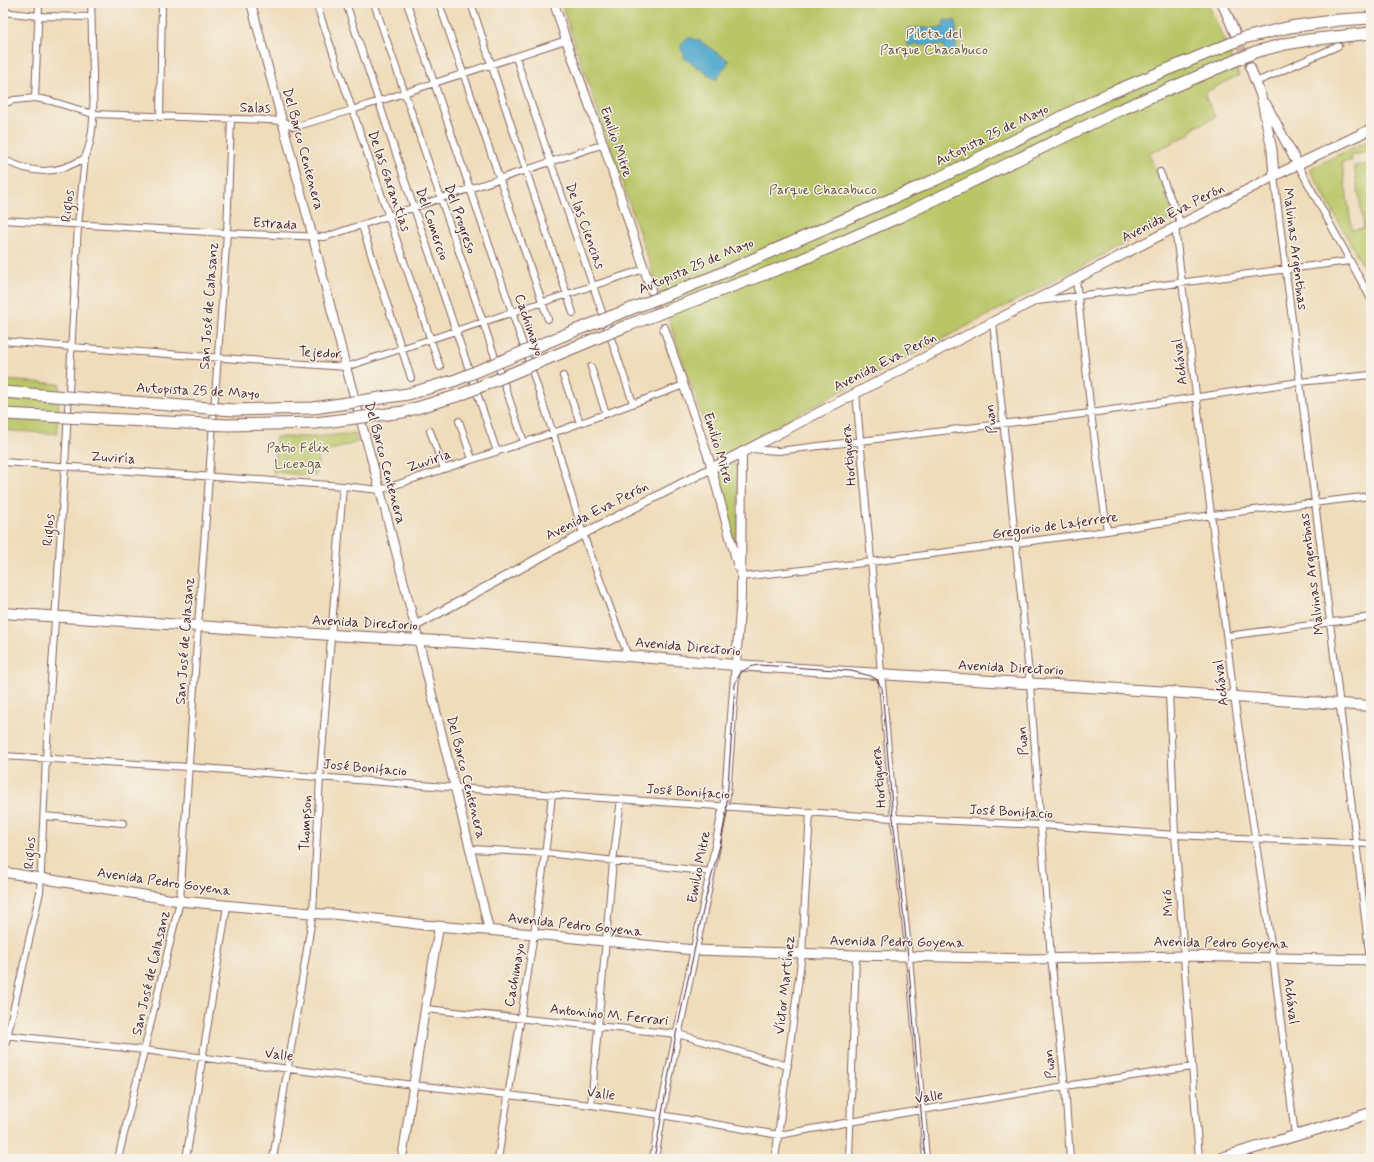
<svg xmlns="http://www.w3.org/2000/svg" width="1374" height="1162" font-family="Mynerve,sans-serif">
<style>
.green{fill:#b9c667;stroke:#827249}
.water{fill:#50a8cd;stroke:#4d647c}
.lines{fill:none;stroke-linecap:round;stroke-linejoin:round}
.minor-tunnel{stroke:#ceb69d;stroke-width:6;stroke-dasharray:6 3;stroke-linecap:butt}
.tertiary-tunnel{stroke:#ceb69d;stroke-width:8;stroke-dasharray:8 4;stroke-linecap:butt}
.secondary-tunnel{stroke:#ceb69d;stroke-width:9;stroke-dasharray:9 4.5;stroke-linecap:butt}
.minor-casing{stroke:#84615d;stroke-width:8}
.tertiary-casing{stroke:#84615d;stroke-width:10}
.secondary-casing{stroke:#84615d;stroke-width:11}
.primary-casing{stroke:#84615d;stroke-width:12}
.minor{stroke:#fff;stroke-width:6}
.tertiary{stroke:#fff;stroke-width:8}
.secondary{stroke:#fff;stroke-width:9}
.primary{stroke:#fff;stroke-width:10}
.tram{stroke:#4a1f2b;stroke-width:1}
.motorway-bridge-casing{stroke:#84615d;stroke-width:13;stroke-linecap:butt}
.motorway-bridge{stroke:#fff;stroke-width:11}
.labels{text-anchor:middle;dominant-baseline:central;stroke-width:3;stroke-linejoin:round;paint-order:stroke}
.park-label{font-size:14px;fill:#6b513d;stroke:#f7f3e8}
.street-label{font-size:14px;fill:#4a1f2b;stroke:#f7f3e8}
</style>
<rect width="100%" height="100%" fill="#f7f3e8"/>
<filter id="ink" filterUnits="userSpaceOnUse"><feTurbulence type="fractalNoise" baseFrequency=".025" numOctaves="2"/><feDisplacementMap in="SourceGraphic" scale="8" xChannelSelector="R" yChannelSelector="G"/><feConvolveMatrix kernelMatrix="1 2 1 2 8 2 1 2 1" color-interpolation-filters="sRGB"/></filter>
<filter id="wash" filterUnits="userSpaceOnUse"><feTurbulence type="fractalNoise" baseFrequency=".012" numOctaves="4" result="noise"/><feDisplacementMap in="SourceGraphic" scale="16" xChannelSelector="R" yChannelSelector="G"/><feGaussianBlur stdDeviation="0.9" result="paint"/><feColorMatrix in="noise" values="0 0 0 0 0 0 0 0 0 0 0 0 0 0 0 0 0 1.4 0 .05"/><feComposite in="paint" operator="in"/></filter>
<g filter="url(#wash)">
<rect width="100%" height="100%" fill="#efdcba"/>
<!-- green -->
<path class="green" d="M561,3H1208L1239,75L1204,93L1215,117L1194,128L1190,134L1149,154L1175,217C1069,273 964,328 857,383C810,407 764,434 716,458Z
M1371,139V152L1351,155L1352,161L1342,162L1352,230L1364,228L1354,166L1371,164V281L1310,170L1311,168Z
M3,380L60,384L57,434L3,430Z
M355,433L358,442L319,454L316,476L273,472L276,437H315Z
M732,464L736,465L738,470L739,566L719,474L722,468Z"/>
<!-- water -->
<path class="water" d="M944,20L956,21V52H944V45H907V28H943Z
M691,38L696,40L697,39L729,61L716,80L683,57L685,55C678,48 681,39 691,38Z"/>
</g>
<g filter="url(#ink)">
<g class="lines">
<!-- minor-tunnel -->
<path class="minor-tunnel" d="M1338,46L1357,38"/>
<!-- tertiary-tunnel -->
<path class="tertiary-tunnel" d="M651,290L664,328"/>
<!-- secondary-tunnel -->
<path class="secondary-tunnel" d="M1236,34L1250,67"/>
<!-- minor casing -->
<g class="minor-casing">
<path id="minor" d="M316,3L440,367
M346,3L414,208L497,452
M374,3L524,442
M407,3L553,433L583,534L628,656
M439,3L548,319
M471,3L573,313
M3,12L38,16L92,17
M516,57C553,173 594,287 633,403
M1256,82L1338,46
M35,98L39,3
M3,104L14,100L35,98L51,101L93,114L268,120L283,121L294,127L352,110L566,40
M160,117L162,3
M3,159C33,175 56,175 85,158
M1298,165L1371,299
M1160,172L1181,224
M1274,176L1330,622L1371,969
M3,220L227,233L325,237L604,144
M362,226L411,378
M1175,227L1234,697L1273,957L1295,1136
M1076,279L1091,413L1107,531
M1038,301L1350,261
M993,322L1030,684L1051,958L1065,1086L1070,1159
M3,341L71,347L346,367L644,269
M591,367L606,414
M563,376L580,423
M856,393L894,817L909,957L926,1159
M459,421L472,459
M430,431L444,469
M751,449L778,451L1091,413L1299,382L1371,375
M3,462L343,486L380,490L553,433L684,385
M741,577L871,562L1107,531L1212,515L1371,496
M1227,636L1371,617
M1169,692L1175,835L1199,1159
M3,756L189,767L486,790L893,818L1041,825L1175,835L1371,844
M44,816L123,823
M470,849L546,853L711,872
M425,1009L678,1034L788,1066
M3,1035L144,1050L413,1085L508,1095L591,1105L661,1115L779,1135L850,1122L1065,1086L1192,1067
M3,1055L40,892L46,758L65,466L78,225L85,158C96,132 93,101 93,73C92,50 92,26 91,3
M591,1105L613,862L621,799
M118,1159L180,901L198,626L227,233L231,119
M186,1159L227,906
M273,1159L313,912L320,777L343,486
M498,1159C517,1038 539,917 552,795
M775,1159L802,954L810,812
M849,1159L856,955"/>
</g>
<!-- tertiary casing -->
<g class="tertiary-casing">
<path id="tertiary" d="M251,3L313,238L346,367L380,490L415,626L470,849L489,930
M554,3L566,40L606,152L651,290
M664,328L709,459L738,567
M415,626L583,534L712,468
M402,1159L425,1009L439,927
M654,1159L664,1099L711,872L726,795L741,597L742,452"/>
</g>
<!-- secondary casing -->
<g class="secondary-casing">
<path id="secondary" d="M1222,3L1235,33
M1250,67L1261,96L1272,150L1274,176
M1266,104L1298,165
M712,468L1274,176L1371,129
M3,872L180,901L321,914H333L410,923L424,925L534,934L694,950L856,955L1031,959L1184,956L1371,960"/>
</g>
<!-- primary casing -->
<g class="primary-casing">
<path id="primary" d="M3,613L331,635L473,643L735,665L1169,692L1262,699L1371,706
M1218,1159L1371,1113"/>
</g>
<!-- minor -->
<use href="#minor" class="minor"/>
<!-- tertiary -->
<use href="#tertiary" class="tertiary"/>
<!-- secondary -->
<use href="#secondary" class="secondary"/>
<!-- primary -->
<use href="#primary" class="primary"/>
<!-- tram -->
<path class="tram" d="M654,1159L676,1034L706,897L720,845L726,814L735,685C738,672 746,667 759,665L851,671L871,676L876,679L882,688L893,818L908,957L925,1159"/>
<!-- motorway-bridge casing -->
<g class="motorway-bridge-casing">
<path id="motorway-bridge" d="M3,392L234,410L313,408L408,394L456,380L569,333L715,276L937,179L1108,94L1244,38L1290,27L1339,20L1371,18
M3,414L227,425L316,423L403,412L460,395L626,326L794,263L901,216L1115,112L1255,52L1285,44L1309,40L1371,33"/>
</g>
<!-- motorway-bridge -->
<use href="#motorway-bridge" class="motorway-bridge"/>
</g>
</g>
<g class="labels">
<!-- park labels -->
<g class="park-label">
<text x="934" y="34">Pileta del<tspan x="934" dy="16">Parque Chacabuco</tspan></text>
<text x="823" y="190">Parque Chacabuco</text>
<text x="298" y="448">Patio Félix<tspan x="298" dy="16">Liceaga</tspan></text>
</g>
<!-- street labels -->
<g class="street-label">
<text transform="translate(255 108) rotate(2)">Salas</text>
<text transform="translate(992 135) rotate(-26)">Autopista 25 de Mayo</text>
<text transform="translate(616 142) rotate(71)">Emilio Mitre</text>
<text transform="translate(303 149) rotate(75)">Del Barco Centenera</text>
<text transform="translate(389 181) rotate(71)">De las Garantías</text>
<text transform="translate(68 206) rotate(-84)">Riglos</text>
<text transform="translate(1173 213) rotate(-27)">Avenida Eva Perón</text>
<text transform="translate(460 219) rotate(71)">Del Progreso</text>
<text transform="translate(275 224) rotate(3)">Estrada</text>
<text transform="translate(432 224) rotate(71)">Del Comercio</text>
<text transform="translate(585 226) rotate(70)">De las Ciencias</text>
<text transform="translate(1295 249) rotate(83)">Malvinas Argentinas</text>
<text transform="translate(696 266) rotate(-23)">Autopista 25 de Mayo</text>
<text transform="translate(209 306) rotate(-86)">San José de Calasanz</text>
<text transform="translate(529 325) rotate(71)">Cachimayo</text>
<text transform="translate(320 353) rotate(3)">Tejedor</text>
<text transform="translate(885 362) rotate(-27)">Avenida Eva Perón</text>
<text transform="translate(1180 362) rotate(-97)">Achával</text>
<text transform="translate(198 391) rotate(3)">Autopista 25 de Mayo</text>
<text transform="translate(991 419) rotate(-96)">Puan</text>
<text transform="translate(718 448) rotate(73)">Emilio Mitre</text>
<text transform="translate(849 455) rotate(-95)">Hortiguera</text>
<text transform="translate(113 458) rotate(4)">Zuviría</text>
<text transform="translate(429 461) rotate(-19)">Zuviría</text>
<text transform="translate(385 463) rotate(75)">Del Barco Centenera</text>
<text transform="translate(597 511) rotate(-27)">Avenida Eva Perón</text>
<text transform="translate(1055 526) rotate(-8)">Gregorio de Laferrere</text>
<text transform="translate(49 530) rotate(-86)">Riglos</text>
<text transform="translate(1312 574) rotate(-97)">Malvinas Argentinas</text>
<text transform="translate(365 623) rotate(3)">Avenida Directorio</text>
<text transform="translate(185 641) rotate(-86)">San José de Calasanz</text>
<text transform="translate(688 647) rotate(5)">Avenida Directorio</text>
<text transform="translate(1011 668) rotate(3)">Avenida Directorio</text>
<text transform="translate(1221 683) rotate(-97)">Achával</text>
<text transform="translate(1023 741) rotate(-94)">Puan</text>
<text transform="translate(365 768) rotate(5)">José Bonifacio</text>
<text transform="translate(466 777) rotate(76)">Del Barco Centenera</text>
<text transform="translate(879 777) rotate(-95)">Hortiguera</text>
<text transform="translate(688 792) rotate(4)">José Bonifacio</text>
<text transform="translate(1011 812) rotate(3)">José Bonifacio</text>
<text transform="translate(306 823) rotate(-87)">Thompson</text>
<text transform="translate(30 853) rotate(-87)">Riglos</text>
<text transform="translate(699 867) rotate(-79)">Emilio Mitre</text>
<text transform="translate(164 882) rotate(8)">Avenida Pedro Goyena</text>
<text transform="translate(1168 903) rotate(-94)">Miró</text>
<text transform="translate(575 925) rotate(6)">Avenida Pedro Goyena</text>
<text transform="translate(897 942) rotate(1)">Avenida Pedro Goyena</text>
<text transform="translate(1221 943) rotate(1)">Avenida Pedro Goyena</text>
<text transform="translate(151 973) rotate(-77)">San José de Calasanz</text>
<text transform="translate(515 975) rotate(-80)">Cachimayo</text>
<text transform="translate(785 985) rotate(-84)">Víctor Martínez</text>
<text transform="translate(1291 1001) rotate(83)">Achával</text>
<text transform="translate(609 1015) rotate(6)">Antonino M. Ferrari</text>
<text transform="translate(279 1055) rotate(7)">Valle</text>
<text transform="translate(1050 1064) rotate(-96)">Puan</text>
<text transform="translate(601 1094) rotate(8)">Valle</text>
<text transform="translate(929 1097) rotate(-9)">Valle</text>
</g>
</g>
<!-- margin -->
<rect width="1374" height="1162" fill="none" stroke="#f7f3e8" stroke-width="16"/>
</svg>
